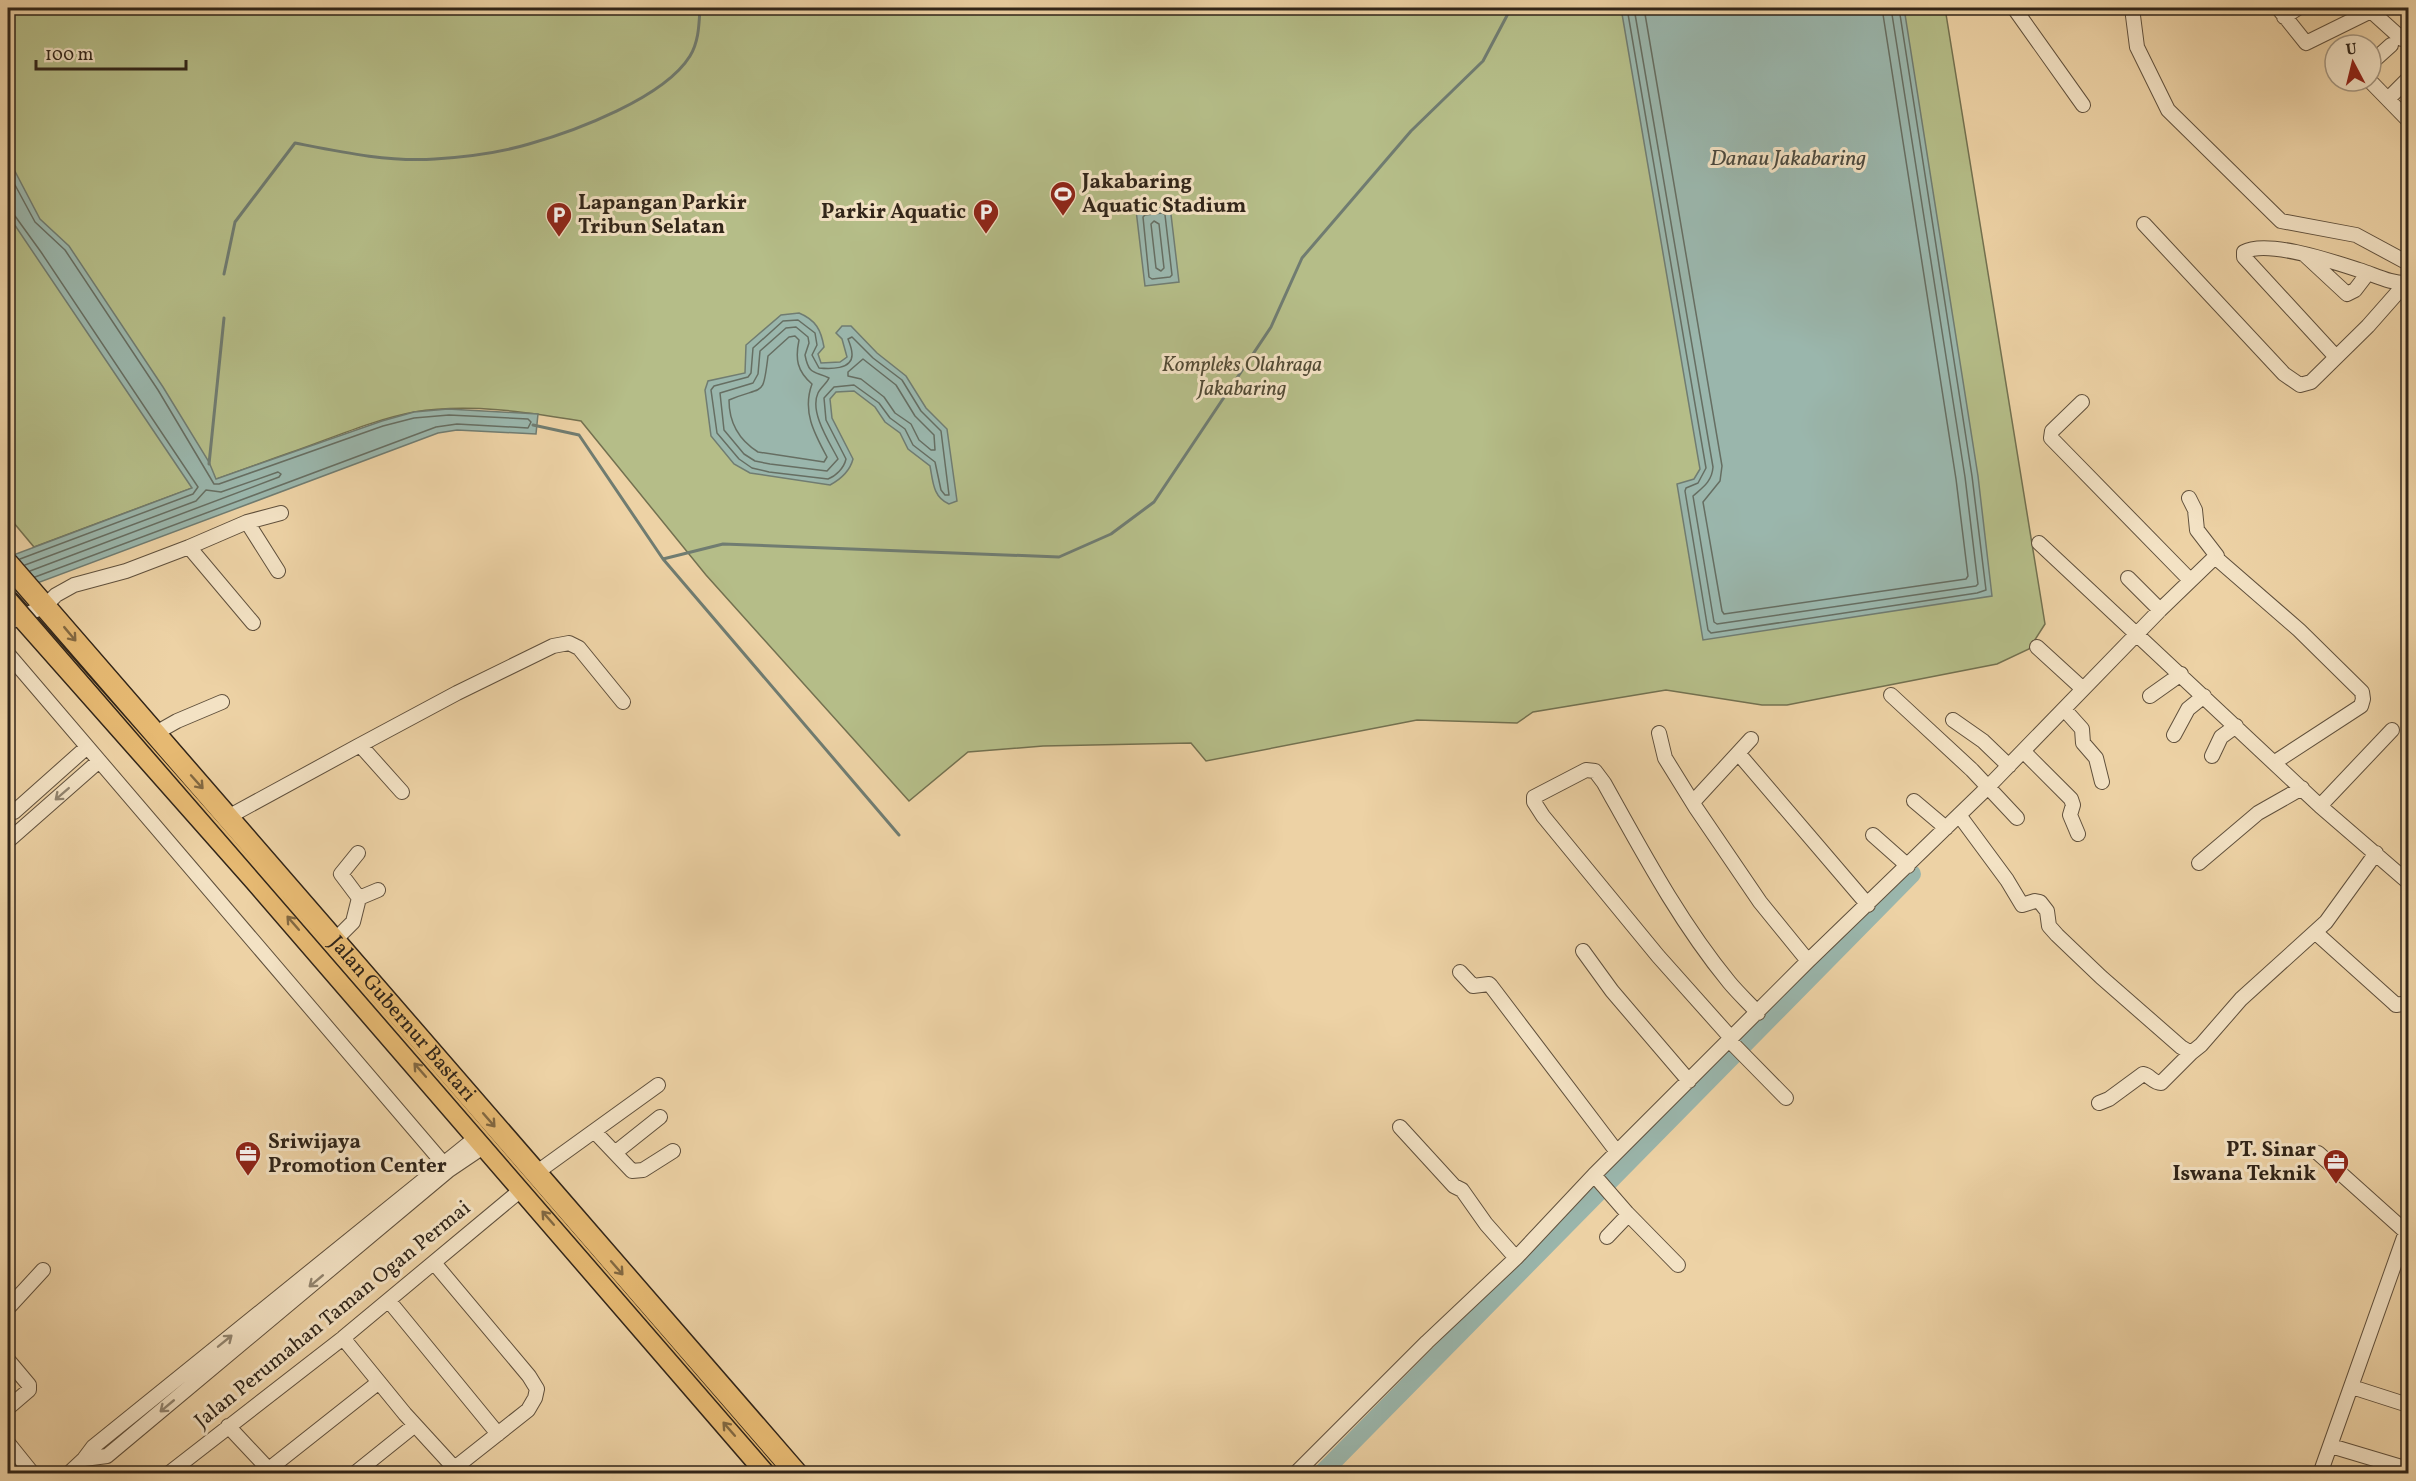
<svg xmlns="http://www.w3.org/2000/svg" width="2416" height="1481" font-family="Vollkorn,serif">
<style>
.green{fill:#b5bd88;stroke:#737150;stroke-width:1.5}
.water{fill:#9ab6ac;stroke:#707c71;stroke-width:1.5}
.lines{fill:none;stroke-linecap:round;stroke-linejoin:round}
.shore{stroke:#666e62;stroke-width:1.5}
.stream{stroke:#707c71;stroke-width:3}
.river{stroke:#9ab6ac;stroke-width:18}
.minor-casing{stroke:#60503c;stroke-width:16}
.highway-casing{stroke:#312519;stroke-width:24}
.minor{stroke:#f3e2c4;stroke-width:14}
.highway{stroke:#e6b972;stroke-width:21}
.tram{stroke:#312519;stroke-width:1.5}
.oneway{stroke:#826841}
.oneway2{stroke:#92846e}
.labels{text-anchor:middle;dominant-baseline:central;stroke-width:6;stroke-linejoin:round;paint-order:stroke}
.poi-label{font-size:21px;font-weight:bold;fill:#312519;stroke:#f3e2c4;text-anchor:start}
.park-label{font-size:21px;font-style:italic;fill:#524b35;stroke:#f3e2c4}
.street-label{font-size:21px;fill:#312519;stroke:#f3e2c4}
.water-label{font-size:22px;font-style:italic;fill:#4b493e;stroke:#f3e2c4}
</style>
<rect width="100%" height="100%" fill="#edd2a5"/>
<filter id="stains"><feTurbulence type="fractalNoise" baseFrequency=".00333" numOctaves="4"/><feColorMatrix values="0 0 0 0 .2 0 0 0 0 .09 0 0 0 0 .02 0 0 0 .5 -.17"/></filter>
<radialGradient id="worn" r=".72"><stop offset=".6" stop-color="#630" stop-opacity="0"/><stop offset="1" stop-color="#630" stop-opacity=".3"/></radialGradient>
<!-- green -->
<path class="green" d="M8,8H1945L2045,624L2029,649L1997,664L1787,705H1762L1666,690L1533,712L1517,723L1417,720L1206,761L1191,743L1043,746L968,752L909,801L706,575L581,421C528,412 468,403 414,412C372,420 330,439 289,453C204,483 119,515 34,547L8,516Z"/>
<!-- water -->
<path class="water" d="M1621,8H1904L1978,476L1992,596L1703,640L1677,484L1694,479L1700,469Z
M8,158L40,219L69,246L163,387L209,462L216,479L382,421L414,412L448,409L538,414L536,434L457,430L438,433L8,594V557L192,488L8,215Z
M1170,206L1179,282L1145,286L1136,210Z
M799,313C816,320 821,330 824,347L818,354L821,363L840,362L847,357L842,339L836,333L842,326H851L877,353L906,376L926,408L947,429L957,501L949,504C933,497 933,482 930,466L908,449L900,433L885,422L875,407L854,391L836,392L830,399L832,418L853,459C850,471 841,479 830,485L750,473L734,464L711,436L705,390L708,381L745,373L746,345L781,315Z"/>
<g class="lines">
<!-- shore -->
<path class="shore" d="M1627,8L1706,468L1698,483L1686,488L1685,491L1708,630L1711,633L1977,593L1986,590L1972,476L1899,8
M1634,8L1713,467C1712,482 1702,488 1693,496L1714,622L1717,624L1976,586L1978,584L1965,477L1891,8
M1644,8L1722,466L1720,481L1703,502L1722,611L1724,614L1966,579L1968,576L1956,479L1882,8
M8,172L35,222L65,250L158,390L214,484H219L383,426L414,418L449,415L528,419L531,422L528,428L457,424L436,427L35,577
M8,213L15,216L41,252L198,487L193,494L20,559
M1162,213L1165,215L1172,275L1170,277L1152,279L1149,277L1143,217L1145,215Z
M1154,221L1159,224L1164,268L1161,271L1156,268L1151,224Z
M798,320L815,333L817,345L812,355L819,368C829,369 853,370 852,354C852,350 850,344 848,339L852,337L873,358L902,380L921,411L941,431L949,495H945L941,490L935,462L913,445L905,429L890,418L879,403L854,385L834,387L824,398L826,420L846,459C844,468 836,476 828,479L769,472L752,468L739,459L717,433L711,390L714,386L748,377L751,373L753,348L783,321Z
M796,327L808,337L809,343L805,355C809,376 815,371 829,378C827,383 821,387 818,393C809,412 830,443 838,459L827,471L770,464L755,461L744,454L724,430L720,393L753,383L758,374L760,351L786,328Z
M789,337L795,336L799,340C795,359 797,371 812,384C802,411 814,433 827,457L824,462L758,452C739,440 729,423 729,400C764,385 763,399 768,356Z
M863,359L896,385L915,416L934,435L935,450H931L919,440L911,424L895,413L884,397L861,379L848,376V372Z
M25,565L196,501L206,490L221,492L278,472L281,474L279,477L30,571"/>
<!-- stream -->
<path class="stream" d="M224,274L235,222L295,143C341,152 387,162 435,159C465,157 499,153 529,144C575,131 664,98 690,56C699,41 699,24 700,8
M533,425L579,435L663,559L899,835
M209,464L224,318
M663,559L723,544L1059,557L1111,534L1154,502L1271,327L1302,258L1411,131L1483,61L1511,8"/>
<!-- river -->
<path class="river" d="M1321,1474L1912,874"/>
<!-- minor casing -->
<g class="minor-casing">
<path id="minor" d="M2014,8L2083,105
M2132,8L2137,47L2168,110L2281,221L2356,235L2408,263
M2278,8L2306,43L2371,11L2402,39
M2284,17L2298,8
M2371,63L2391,45
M2370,81L2408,120
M2388,99L2408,79
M2144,224L2284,374L2300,385L2311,382L2368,326L2405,284
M2305,255L2347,294L2355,290L2368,273
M2336,357L2244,257V252C2267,239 2334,262 2359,270C2375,275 2391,284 2408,283
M2082,402L2052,431L2051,438L2190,580
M2189,498L2195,510L2197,530L2217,556
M247,522L278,571
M2039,543L2320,806L2408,882
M189,547L247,522L281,513
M2128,578L2160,610
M8,623L45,606L56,595L74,585L126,571L189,547L253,623
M2037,647L2083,689
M8,654L449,1170
M1891,695L1972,770L2017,818
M2150,696L2181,674
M2064,709L2082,729L2083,743L2096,758L2102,782
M1953,720L1983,741L2009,766
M1659,733L1665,758L1696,808L1760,902L1808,961
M154,734L177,721L222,702
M2174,735L2188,709L2204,696
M2023,751L2071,799L2073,805L2070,815L2078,834
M1738,753L1868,905
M2212,756L2221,737L2236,726
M402,792L360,745L457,693L553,646L569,643L579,648L623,702
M1914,801L1946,828
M1693,802L1751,739
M2320,806L2392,730
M14,812L87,747
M1959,815L2007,880L2022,905L2035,901L2040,902L2047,911L2049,926L2057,935L2101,977L2181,1047L2191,1053L2201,1045L2241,999L2326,922L2376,853
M228,817L360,745
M1873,835L1908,866
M8,841L99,761
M358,853L341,874L359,898
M2199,863L2258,813L2302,788
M2315,932L2394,1003L2396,1005L2408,1003
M334,941L353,922L359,898L378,890
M1583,951L1612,991L1689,1081
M1460,972L1473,986L1489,984L1491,986L1617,1152
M1732,1039L1658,956L1543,816L1534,802V797L1586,770L1595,771L1604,783C1642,851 1679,921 1729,982C1738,993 1748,1002 1758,1013
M1730,1041L1786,1098
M2099,1103L2109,1099L2143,1074C2150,1075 2153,1083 2161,1083L2191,1053
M1400,1127L1454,1186L1462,1190L1486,1224L1516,1258
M594,1131L632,1171L643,1170L673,1151
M616,1152L660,1117
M2318,1153L2406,1232
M536,1173L658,1085
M1594,1175L1627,1213V1216L1607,1237
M1627,1213L1678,1265
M435,1264L529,1376L537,1389L535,1398L528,1410L447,1474
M389,1301L498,1434
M8,1308L43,1270
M343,1338L405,1414L459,1473
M8,1360L29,1385V1390L8,1408
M2352,1387L2408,1405
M228,1426L273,1474
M8,1443L33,1474
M2331,1446L2408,1469
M84,1459L107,1456L449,1170L486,1145
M269,1469L379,1382
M68,1474L84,1459L93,1447L478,1136
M168,1474L343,1338L522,1189
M354,1474L415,1425
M1295,1474L1427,1342L1516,1258L1594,1175L1808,961L1988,787L2160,610L2215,557L2299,630L2362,692L2363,699L2361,706L2275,762
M2320,1474L2408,1226"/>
</g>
<!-- highway casing -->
<g class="highway-casing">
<g id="highway">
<path id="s1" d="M8,564L797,1474"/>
<path d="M8,601L255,880L768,1474"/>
</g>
</g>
<!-- minor -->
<use href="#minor" class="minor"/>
<!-- highway -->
<use href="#highway" class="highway"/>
<!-- tram -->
<path class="tram" d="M8,585L779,1474"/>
</g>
<!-- one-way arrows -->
<defs><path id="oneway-shaft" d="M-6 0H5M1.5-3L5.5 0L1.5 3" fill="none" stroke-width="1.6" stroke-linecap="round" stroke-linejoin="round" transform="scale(1.5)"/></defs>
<g class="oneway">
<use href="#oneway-shaft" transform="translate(70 634) rotate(50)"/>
<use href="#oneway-shaft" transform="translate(197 782) rotate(48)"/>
<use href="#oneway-shaft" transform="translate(293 923) rotate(-131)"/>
<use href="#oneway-shaft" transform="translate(420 1070) rotate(-131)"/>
<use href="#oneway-shaft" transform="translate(489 1120) rotate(49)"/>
<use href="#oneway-shaft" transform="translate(548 1218) rotate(-131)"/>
<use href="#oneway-shaft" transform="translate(617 1268) rotate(49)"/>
<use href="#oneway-shaft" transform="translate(729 1429) rotate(-131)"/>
</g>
<g class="oneway2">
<use href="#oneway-shaft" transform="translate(62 794) rotate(139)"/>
<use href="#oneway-shaft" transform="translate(316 1281) rotate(140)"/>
<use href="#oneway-shaft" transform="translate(225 1341) rotate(-39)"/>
<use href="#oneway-shaft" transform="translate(167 1406) rotate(140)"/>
</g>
<!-- icons -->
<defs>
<g id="stadium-pin" transform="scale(1.35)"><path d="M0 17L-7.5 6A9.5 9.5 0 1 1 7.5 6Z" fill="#8f2418" stroke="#f3e2c4"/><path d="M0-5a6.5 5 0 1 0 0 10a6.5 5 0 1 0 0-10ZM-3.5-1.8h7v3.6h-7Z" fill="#fff"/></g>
<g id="parking-pin" transform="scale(1.35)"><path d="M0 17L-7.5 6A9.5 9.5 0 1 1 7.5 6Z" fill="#8f2418" stroke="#f3e2c4"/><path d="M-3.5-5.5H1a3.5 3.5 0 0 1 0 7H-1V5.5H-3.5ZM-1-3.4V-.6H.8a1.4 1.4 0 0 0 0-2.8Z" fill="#fff"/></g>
<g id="office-pin" transform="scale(1.35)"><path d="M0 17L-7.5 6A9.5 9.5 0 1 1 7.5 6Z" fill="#8f2418" stroke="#f3e2c4"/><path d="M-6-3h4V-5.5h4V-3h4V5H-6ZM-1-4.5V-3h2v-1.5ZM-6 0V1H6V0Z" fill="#fff"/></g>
</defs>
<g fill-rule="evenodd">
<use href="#stadium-pin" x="1063" y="194"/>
<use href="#parking-pin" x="986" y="212"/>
<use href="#parking-pin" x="559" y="215"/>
<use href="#office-pin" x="248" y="1154"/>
<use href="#office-pin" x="2336" y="1162"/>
</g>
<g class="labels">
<!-- poi labels -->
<g class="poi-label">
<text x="1082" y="182">Jakabaring<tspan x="1082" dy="24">Aquatic Stadium</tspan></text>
<text x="578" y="203">Lapangan Parkir<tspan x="578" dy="24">Tribun Selatan</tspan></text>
<text x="966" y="212" text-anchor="end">Parkir Aquatic</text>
<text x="268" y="1142">Sriwijaya<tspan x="268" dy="24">Promotion Center</tspan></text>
<text x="2316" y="1150" text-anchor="end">PT. Sinar<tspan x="2316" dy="24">Iswana Teknik</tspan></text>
</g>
<!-- park labels -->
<g class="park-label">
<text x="1242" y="365">Kompleks Olahraga<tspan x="1242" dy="24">Jakabaring</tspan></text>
</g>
<!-- street labels -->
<g class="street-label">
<text stroke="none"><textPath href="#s1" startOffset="602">Jalan Gubernur Bastari</textPath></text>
<text transform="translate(333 1315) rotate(-39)">Jalan Perumahan Taman Ogan Permai</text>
</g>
<!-- water labels -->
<g class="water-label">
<text x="1788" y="159">Danau Jakabaring</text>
</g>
</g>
<!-- margin -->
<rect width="2416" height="1481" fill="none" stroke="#edd2a5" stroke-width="30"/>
<rect x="9" y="9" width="2398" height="1463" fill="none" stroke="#312519" stroke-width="3"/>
<rect x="15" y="15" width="2386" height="1451" fill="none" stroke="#312519" stroke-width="1.5"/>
<!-- north arrow -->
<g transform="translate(2353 63) rotate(353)"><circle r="28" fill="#f3e2c4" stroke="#a59680" stroke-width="1.5"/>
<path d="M0-4.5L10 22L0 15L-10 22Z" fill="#8f2418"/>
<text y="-9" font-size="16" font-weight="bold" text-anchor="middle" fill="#312519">U</text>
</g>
<!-- scale -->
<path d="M36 60v9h150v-9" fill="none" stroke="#312519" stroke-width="3"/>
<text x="45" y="60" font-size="18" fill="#312519" stroke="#f3e2c4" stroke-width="4.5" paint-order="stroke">100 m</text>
<rect width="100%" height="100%" filter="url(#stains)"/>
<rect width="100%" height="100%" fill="url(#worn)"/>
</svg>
